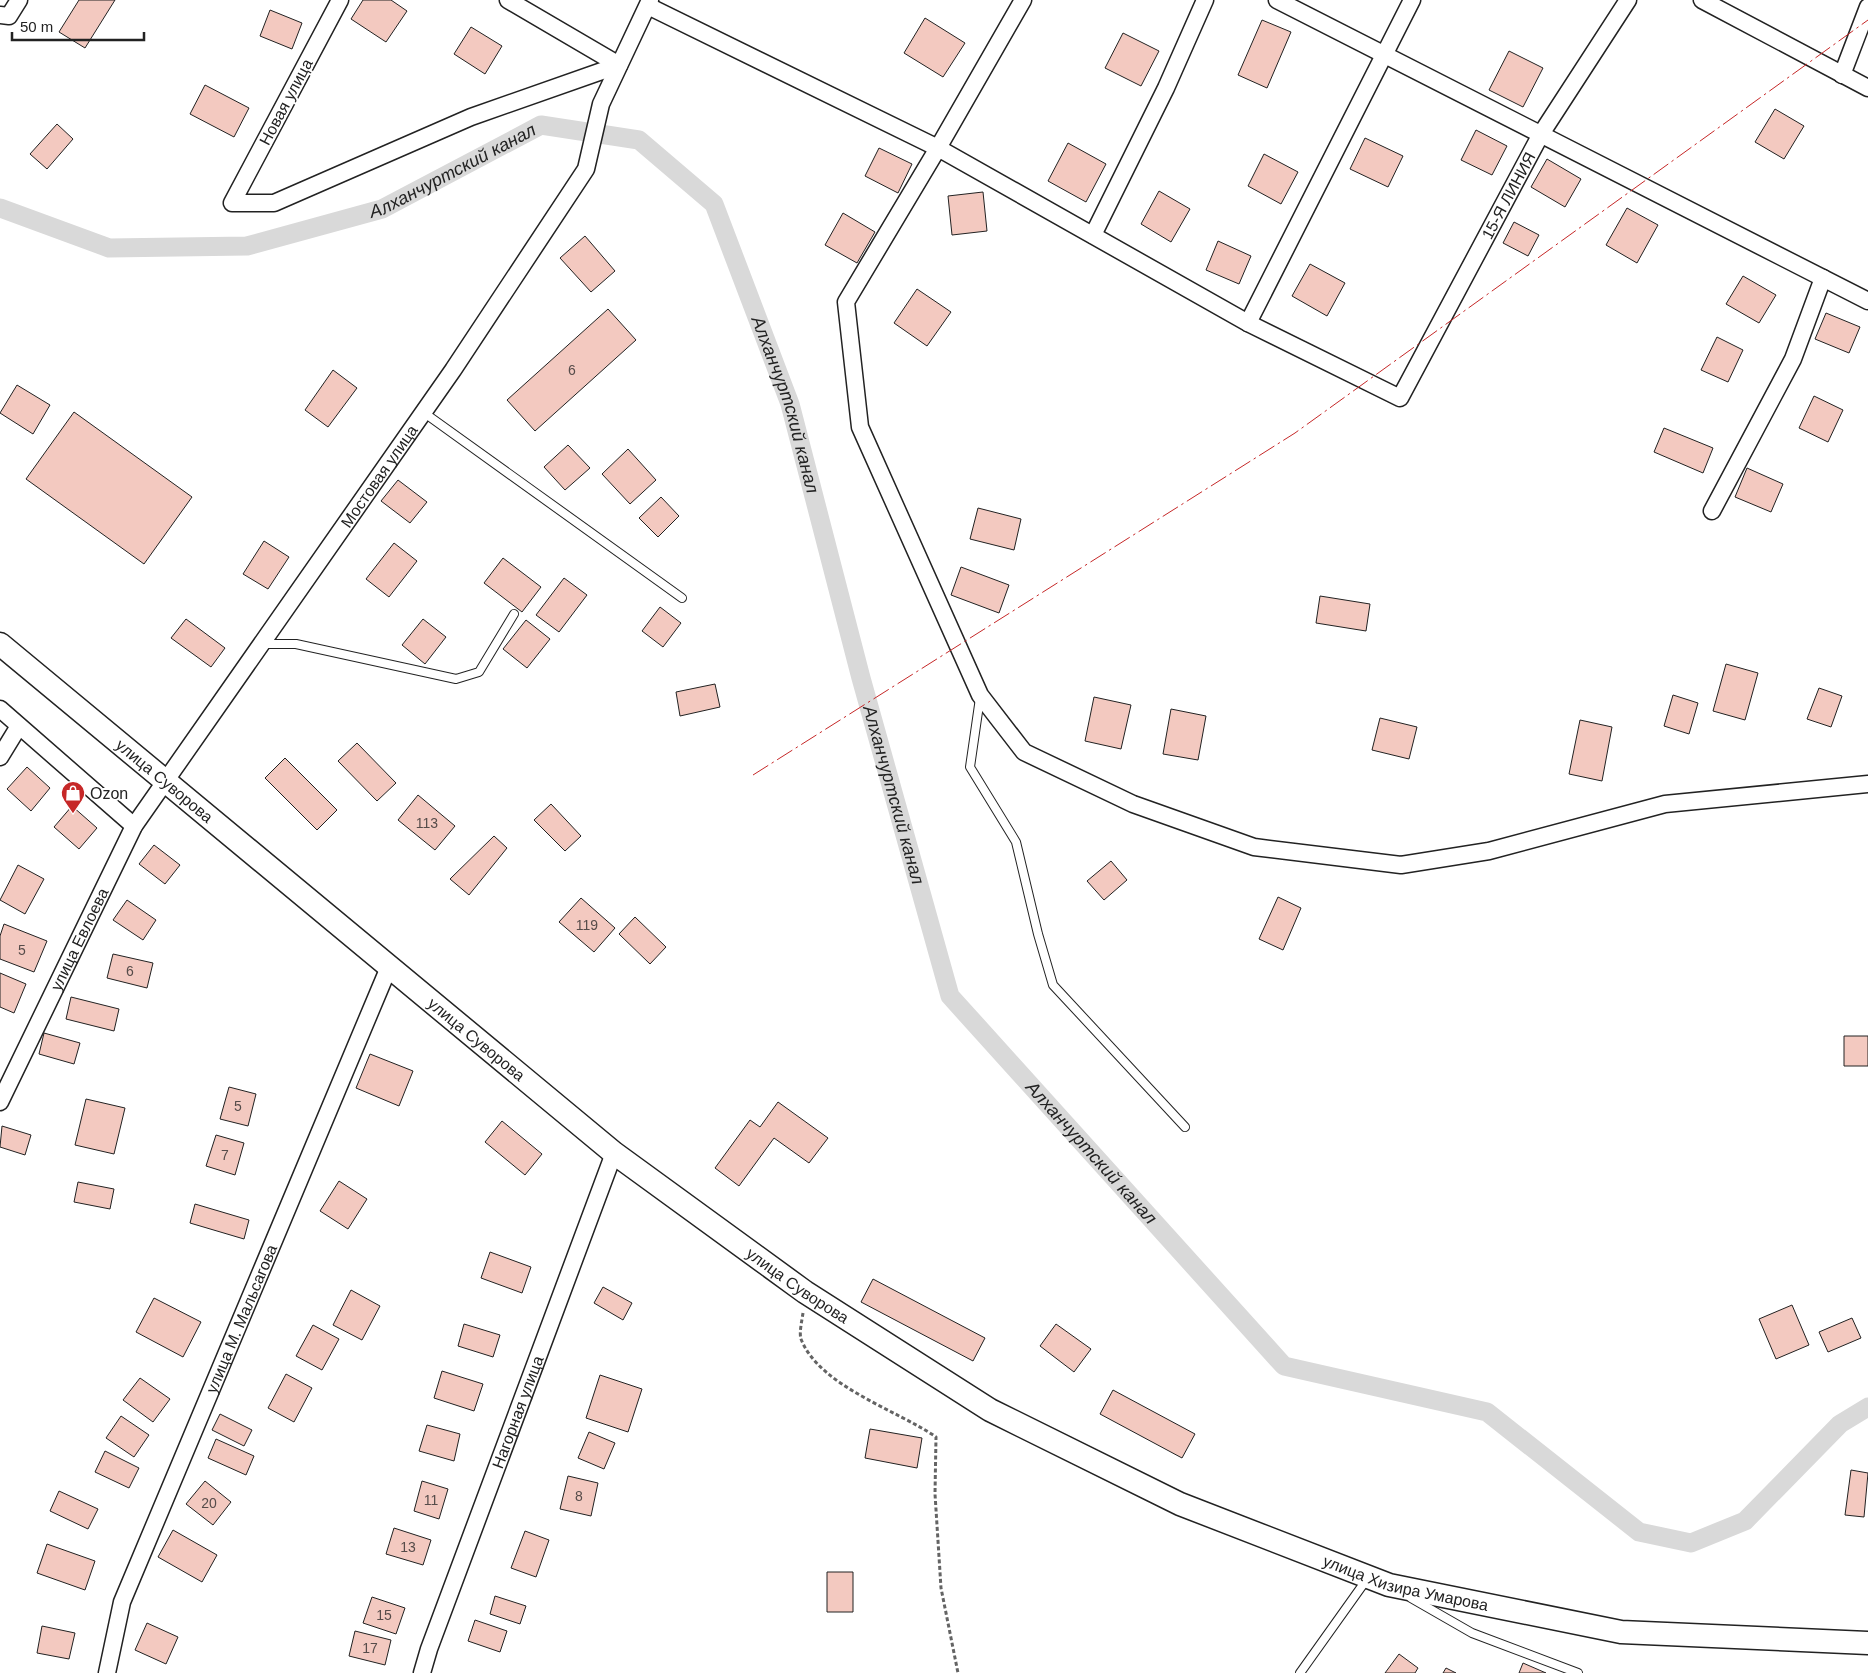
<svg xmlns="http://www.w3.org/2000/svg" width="1868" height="1673" font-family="Arial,sans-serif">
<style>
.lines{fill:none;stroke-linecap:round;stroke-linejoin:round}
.canal{stroke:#d9d9d9;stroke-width:19}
.building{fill:#f3c9c0;stroke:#222}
.lane-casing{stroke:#222;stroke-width:10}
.street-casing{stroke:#222;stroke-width:19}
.secondary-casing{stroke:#222;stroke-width:25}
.path{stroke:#646464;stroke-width:3;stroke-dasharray:4 2.5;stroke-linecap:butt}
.lane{stroke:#fff;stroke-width:8}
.street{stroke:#fff;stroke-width:16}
.secondary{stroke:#fff;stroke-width:22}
.power{stroke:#c62828;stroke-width:1;stroke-dasharray:18 4 2.5 4;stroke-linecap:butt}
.labels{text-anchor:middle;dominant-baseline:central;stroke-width:4;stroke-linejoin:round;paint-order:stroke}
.number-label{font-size:14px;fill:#564c4a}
.street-label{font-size:16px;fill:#222;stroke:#fff}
.poi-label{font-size:16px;fill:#222;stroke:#fff;text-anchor:start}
.water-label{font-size:18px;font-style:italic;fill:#222;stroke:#fff}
</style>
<rect width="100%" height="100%" fill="#fff"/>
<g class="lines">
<!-- canal -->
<path class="canal" id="s1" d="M0,208L109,248L247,246L382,209L541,125L639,140L714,204L790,404L861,678L950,996L1284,1366L1487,1412L1639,1532L1691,1543L1745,1521L1840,1424L1868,1407"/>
</g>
<!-- building -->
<path class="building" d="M79,0H115L85,48L59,32Z
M363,0H391L407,11L386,42L351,19Z
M270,10L302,23L292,49L260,36Z
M925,18L965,43L943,77L904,53Z
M1262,20L1291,32L1267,88L1238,75Z
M471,27L502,46L485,74L454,54Z
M1123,33L1159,51L1141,86L1105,68Z
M1509,51L1543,68L1523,107L1489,90Z
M205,85L249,108L234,137L190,114Z
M1775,109L1804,126L1784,159L1755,142Z
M57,124L73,139L47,169L30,154Z
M1476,130L1507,146L1492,175L1461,160Z
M1365,138L1403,156L1388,187L1350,169Z
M1068,143L1106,164L1086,202L1048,181Z
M879,148L912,164L898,193L865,176Z
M1264,154L1298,172L1281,204L1248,186Z
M1547,159L1581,179L1565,207L1531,187Z
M1159,191L1190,209L1171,242L1141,224Z
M983,192L987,231L952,235L948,196Z
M1627,208L1658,225L1637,263L1606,245Z
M843,213L875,232L857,263L825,245Z
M1514,222L1539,235L1528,256L1503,243Z
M585,236L615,271L591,292L560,258Z
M1218,241L1251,256L1239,284L1206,270Z
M1310,264L1345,283L1327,316L1292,296Z
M1743,276L1776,295L1759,323L1726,304Z
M917,289L951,312L927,346L894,323Z
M608,309L636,340L535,431L507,400Z
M1826,313L1860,327L1849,353L1815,339Z
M1717,337L1743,350L1728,382L1701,370Z
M333,370L357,388L328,427L305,410Z
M17,385L50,405L33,434L0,413Z
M1814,396L1843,410L1828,442L1799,428Z
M74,412L192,497L144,564L26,479Z
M1664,428L1713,448L1703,473L1654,452Z
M568,445L590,468L565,490L544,467Z
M628,449L656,480L630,504L602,474Z
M1747,468L1783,484L1771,512L1735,497Z
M398,480L427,502L410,523L381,501Z
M661,497L679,516L658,537L639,518Z
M978,508L1021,519L1014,550L970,539Z
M264,541L289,557L268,589L243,574Z
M394,543L417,561L389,597L366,579Z
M503,558L541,587L522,612L484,583Z
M961,567L1009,585L999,613L951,595Z
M564,578L587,595L559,632L536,615Z
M1320,596L1370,604L1366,631L1316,623Z
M660,607L681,623L663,647L642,631Z
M186,619L225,648L211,667L171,638Z
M423,619L446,637L425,664L402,645Z
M526,620L550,639L527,668L503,649Z
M1726,664L1758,673L1745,720L1713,711Z
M715,684L720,707L680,716L676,692Z
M1819,688L1842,696L1831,727L1807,719Z
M1673,695L1698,703L1689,734L1664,726Z
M1094,697L1131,705L1121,749L1085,741Z
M1171,709L1206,716L1198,760L1163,754Z
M1380,718L1417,727L1409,759L1372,750Z
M1580,720L1612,727L1602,781L1569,774Z
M357,743L396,783L377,801L338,761Z
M285,758L337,810L317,830L265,778Z
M27,767L50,788L31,811L7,789Z
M418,795L455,826L435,850L398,820Z
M551,804L581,836L565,851L534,820Z
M72,806L97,828L79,849L54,827Z
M494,836L507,848L469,895L450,879Z
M154,845L180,865L165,884L139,864Z
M1111,861L1127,880L1104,900L1087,881Z
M18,865L44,879L25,914L0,900Z
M1278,897L1301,908L1283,950L1259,939Z
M581,898L615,928L594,952L559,922Z
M127,900L156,920L143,940L113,920Z
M635,917L666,947L650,964L619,934Z
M4,924L47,941L34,972L0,959V936Z
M113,954L153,963L147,988L107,978Z
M0,973L26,984L14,1013L0,1007Z
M71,997L119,1009L114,1031L66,1019Z
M44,1033L80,1043L74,1064L39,1054Z
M1844,1036H1868V1066H1844Z
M370,1054L413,1071L399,1106L356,1088Z
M229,1087L256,1094L248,1126L220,1119Z
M86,1099L125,1108L114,1154L75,1145Z
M778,1102L828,1138L809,1163L774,1138L739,1186L715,1168L750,1120L760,1127Z
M502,1121L542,1154L525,1175L485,1142Z
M2,1126L31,1135L25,1155L0,1147Z
M216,1135L244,1143L235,1175L206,1166Z
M339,1181L367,1199L348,1229L320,1211Z
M78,1182L114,1189L110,1209L74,1202Z
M195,1204L249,1220L244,1239L190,1223Z
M490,1252L531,1267L522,1293L481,1278Z
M873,1279L985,1338L973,1361L861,1302Z
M603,1287L632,1303L623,1320L594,1303Z
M351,1290L380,1306L362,1340L333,1325Z
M154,1298L201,1322L183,1357L136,1332Z
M1792,1305L1809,1345L1776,1359L1759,1319Z
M1852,1318L1861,1338L1828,1352L1819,1332Z
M464,1324L500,1335L493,1357L458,1346Z
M1056,1324L1091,1349L1074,1372L1040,1346Z
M313,1325L339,1339L322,1370L296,1356Z
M442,1371L483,1384L474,1411L434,1398Z
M286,1374L312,1388L294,1422L268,1408Z
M600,1375L642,1389L628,1432L586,1418Z
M140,1378L170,1399L153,1422L123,1400Z
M1113,1390L1195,1434L1182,1458L1100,1414Z
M220,1414L252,1430L244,1446L212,1430Z
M121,1416L149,1435L134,1457L106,1438Z
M427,1425L460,1434L454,1461L419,1451Z
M870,1429L922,1438L917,1468L865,1458Z
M589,1432L615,1443L604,1469L578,1458Z
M216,1439L254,1456L246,1475L208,1458Z
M105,1451L139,1468L129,1488L95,1472Z
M1851,1470L1868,1473L1864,1517L1845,1515Z
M568,1476L598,1483L591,1516L560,1509Z
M205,1481L231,1502L213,1525L186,1504Z
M422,1481L448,1489L439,1519L414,1511Z
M59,1491L98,1509L88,1529L50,1511Z
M394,1528L431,1540L423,1565L386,1554Z
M173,1530L217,1555L202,1582L158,1557Z
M525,1531L549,1540L536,1577L511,1568Z
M47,1544L95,1561L85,1590L37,1573Z
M827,1572H853V1612H827Z
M495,1596L526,1606L520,1624L490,1614Z
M372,1597L405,1608L396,1634L363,1623Z
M475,1620L507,1631L500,1652L468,1641Z
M147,1623L178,1637L166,1664L135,1650Z
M42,1626L75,1633L69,1659L37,1653Z
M355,1631L391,1640L385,1665L349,1656Z
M1399,1654L1418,1668L1415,1673H1385Z
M1523,1663L1546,1673H1519Z
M1446,1668L1456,1673H1443Z"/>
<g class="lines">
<!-- lane casing -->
<g class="lane-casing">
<path id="lane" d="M423,412L682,598
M261,644H296L456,679L479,672L514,614
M980,698L970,767L1016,842L1038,934L1053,985L1185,1127
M1411,1598L1472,1633L1578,1673
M1300,1673L1367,1579"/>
</g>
<!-- street casing -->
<g class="street-casing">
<g id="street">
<path d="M340,0L232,203H274L471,117L619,65"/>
<path d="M508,0L619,65"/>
<path d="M1023,0L938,148L846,302L860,427L980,695L1024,752L1133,804L1254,847L1401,865L1489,851L1665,804L1868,784"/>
<path d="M1277,0L1868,301"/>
<path d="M1702,0L1868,88"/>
<path id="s2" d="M648,6L938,148L1248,323L1400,398L1541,134L1628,0"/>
<path d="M0,15L9,16L19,0"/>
<path d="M1842,75L1868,7"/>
<path d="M1093,235L1166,88L1205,0"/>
<path d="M1248,323L1412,0"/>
<path d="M1712,511L1793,359L1823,278"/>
<path d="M0,709L134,826"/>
<path d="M0,757L19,726"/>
<path id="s3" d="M0,1102L134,826L453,370L586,169L601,104L650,0"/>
<path id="s4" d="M107,1673L122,1602L389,967"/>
<path id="s5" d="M422,1673L429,1649L614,1153"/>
</g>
</g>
<!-- secondary casing -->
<g class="secondary-casing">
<g id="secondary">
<path id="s6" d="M0,644L614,1153L805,1292L990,1410L1180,1504L1389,1585L1621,1632L1868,1643"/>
</g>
</g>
<!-- path -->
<path class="path" d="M803,1313C802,1320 799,1333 801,1339C819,1386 897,1410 936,1437L935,1494L941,1588L958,1673"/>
<!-- lane -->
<use href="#lane" class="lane"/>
<!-- street -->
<use href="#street" class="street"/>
<!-- secondary -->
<use href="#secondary" class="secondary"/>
<!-- power -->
<path class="power" d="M753,775L1295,433L1868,20"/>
</g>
<!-- icons -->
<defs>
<g id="shop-pin" transform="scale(1.25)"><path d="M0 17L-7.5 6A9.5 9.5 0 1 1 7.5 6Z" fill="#c62828" stroke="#fff"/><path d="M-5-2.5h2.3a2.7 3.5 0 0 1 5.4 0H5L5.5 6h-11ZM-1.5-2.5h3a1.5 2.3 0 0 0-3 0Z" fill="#fff"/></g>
</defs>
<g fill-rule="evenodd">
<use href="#shop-pin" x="73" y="793"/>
</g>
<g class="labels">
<!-- number labels -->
<g class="number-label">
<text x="572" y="370">6</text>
<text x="427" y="823">113</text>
<text x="587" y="925">119</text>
<text x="22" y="950">5</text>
<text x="130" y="971">6</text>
<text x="238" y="1106">5</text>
<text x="225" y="1155">7</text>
<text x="579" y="1496">8</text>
<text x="431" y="1500">11</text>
<text x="209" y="1503">20</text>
<text x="408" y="1547">13</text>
<text x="384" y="1615">15</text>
<text x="370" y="1648">17</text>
</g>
<!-- street labels -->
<g class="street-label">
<text transform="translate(286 102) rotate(-62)">Новая улица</text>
<text stroke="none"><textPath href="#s2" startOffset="1078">15-Я ЛИНИЯ</textPath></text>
<text stroke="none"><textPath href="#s3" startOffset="734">Мостовая улица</textPath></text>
<text stroke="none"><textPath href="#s6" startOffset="214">улица Суворова</textPath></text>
<text stroke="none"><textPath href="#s3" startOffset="181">улица Евлоева</textPath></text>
<text stroke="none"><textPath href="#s6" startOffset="619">улица Суворова</textPath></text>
<text stroke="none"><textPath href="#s6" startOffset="1024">улица Суворова</textPath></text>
<text stroke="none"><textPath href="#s4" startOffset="380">улица М. Мальсагова</textPath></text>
<text stroke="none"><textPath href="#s5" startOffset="278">Нагорная улица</textPath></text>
<text stroke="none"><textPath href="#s6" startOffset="1705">улица Хизира Умарова</textPath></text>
</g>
<!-- poi labels -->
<g class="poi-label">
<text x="90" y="793">Ozon</text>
</g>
<!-- water labels -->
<g class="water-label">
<text stroke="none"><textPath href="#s1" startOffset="474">Алханчуртский канал</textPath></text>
<text stroke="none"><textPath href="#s1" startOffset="985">Алханчуртский канал</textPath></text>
<text stroke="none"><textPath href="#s1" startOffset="1390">Алханчуртский канал</textPath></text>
<text stroke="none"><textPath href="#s1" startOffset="1810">Алханчуртский канал</textPath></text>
</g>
</g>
<!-- scale -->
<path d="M12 32v8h132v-8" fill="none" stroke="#222222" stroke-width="2.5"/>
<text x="20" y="32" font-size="15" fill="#222222" stroke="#ffffff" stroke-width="4" paint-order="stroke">50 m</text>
</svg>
